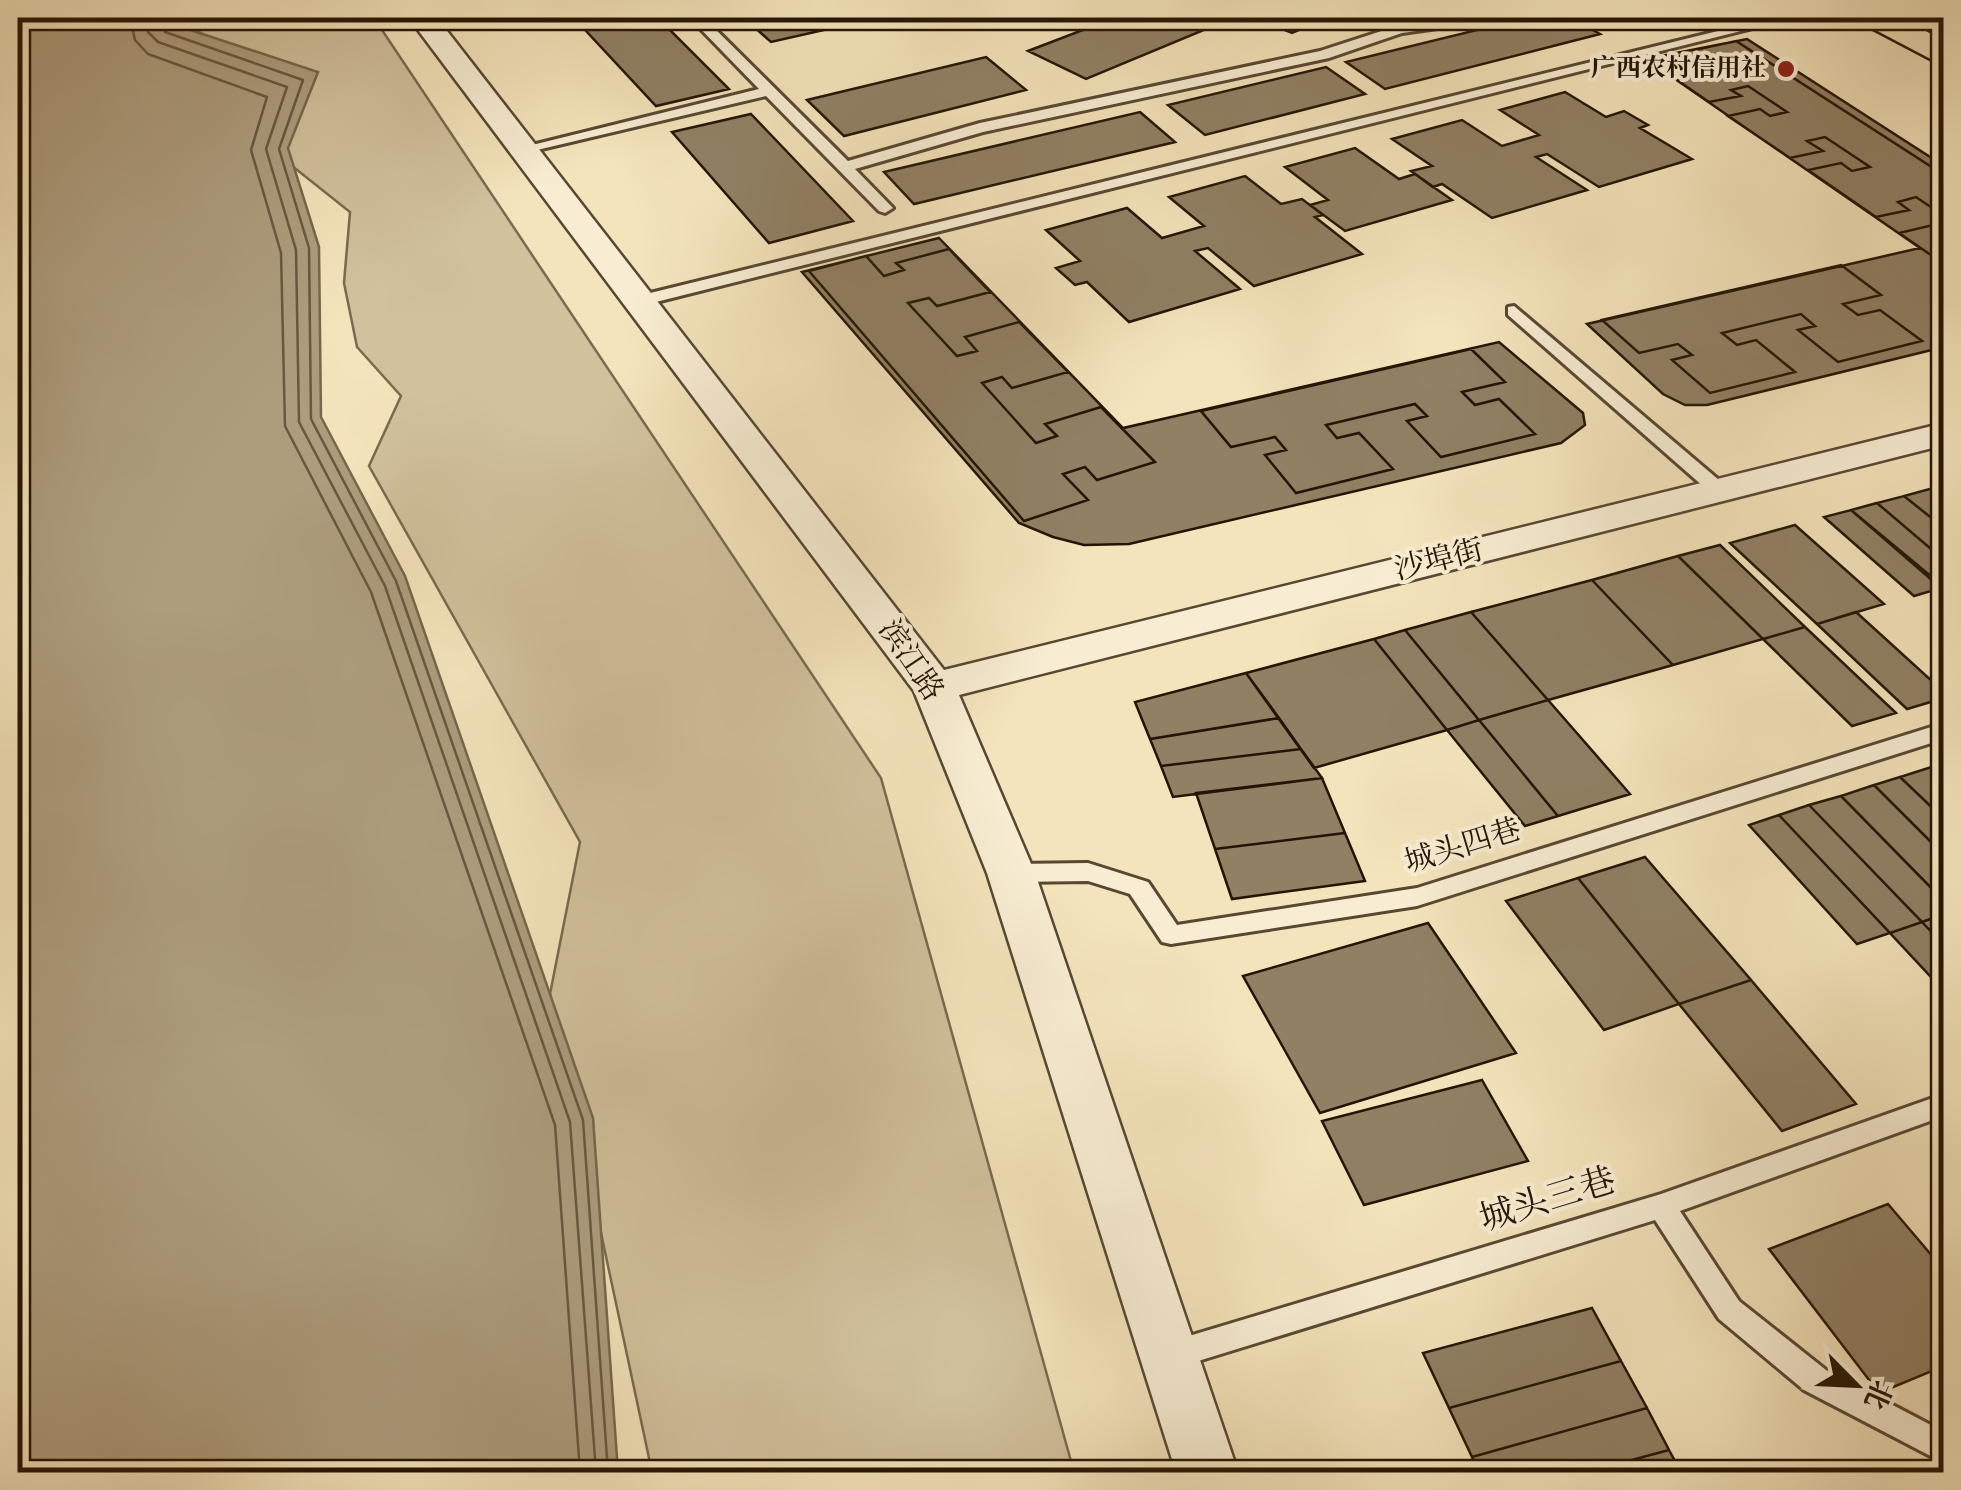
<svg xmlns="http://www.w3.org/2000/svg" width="1961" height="1490" font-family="'IM FELL English','Noto Serif SC',serif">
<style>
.green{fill:#d1c19d;stroke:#7a6a50;stroke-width:2.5}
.water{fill:#ad9d7d;stroke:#76664d;stroke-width:2.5}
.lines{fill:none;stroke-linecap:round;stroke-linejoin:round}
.shore{stroke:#685840;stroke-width:2.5}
.building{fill:#908064;stroke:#241404;stroke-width:2.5}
.lane-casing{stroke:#584832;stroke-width:6}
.street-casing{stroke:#584832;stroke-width:5}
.primary-casing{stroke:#241404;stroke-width:5}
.lane{fill:#f8edd3;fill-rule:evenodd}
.street{fill:#f8edd3;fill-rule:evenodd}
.primary{fill:#f4e4bc;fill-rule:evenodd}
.poi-dot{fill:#8f2418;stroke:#f8edd3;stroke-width:4}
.labels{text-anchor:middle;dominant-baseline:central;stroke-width:8;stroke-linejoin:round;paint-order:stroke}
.far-poi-label{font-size:25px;font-weight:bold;fill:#241404;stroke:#f8edd3;text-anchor:end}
.street-label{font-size:30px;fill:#241404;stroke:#f8edd3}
.near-street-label{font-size:35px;fill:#241404;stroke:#f8edd3}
</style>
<rect width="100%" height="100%" fill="#f4e4bc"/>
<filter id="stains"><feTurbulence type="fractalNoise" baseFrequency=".002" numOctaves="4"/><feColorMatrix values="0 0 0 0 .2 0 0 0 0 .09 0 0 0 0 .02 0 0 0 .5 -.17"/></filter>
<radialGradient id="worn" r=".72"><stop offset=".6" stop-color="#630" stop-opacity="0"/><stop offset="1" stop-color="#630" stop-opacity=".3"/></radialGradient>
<!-- green -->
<path class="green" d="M174,18H374L881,778L1074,1472H652L550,994L580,842L369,466L401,396L357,347L344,283L350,212L257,138L277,76Z"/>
<!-- water -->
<path class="water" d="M18,18H154L318,72L288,148L319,247L321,417L405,576L593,1118L618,1472H18Z"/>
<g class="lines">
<!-- shore -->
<path class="shore" d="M130,18L135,40L148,54L267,97L251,150L281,253L285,426L371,592L555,1125L580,1472
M145,18L148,32L158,42L287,87L266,149L296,250L299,422L385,586L570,1122L596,1472
M158,18L165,32L303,80L279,149L309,248L311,419L396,581L583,1120L608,1472"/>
</g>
<!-- building -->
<path class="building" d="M574,18H658L729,89L656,106Z
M744,18H877L771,42Z
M1114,18H1213L1223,22L1086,79L1028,51Z
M1255,18H1327L1292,33Z
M1526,18H1571L1600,34L1385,89L1346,62Z
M1747,39L1944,166V347L1707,405H1685L1663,394L1587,324L1920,248L1646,59Z
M1736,41L1944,175V216L1916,197L1898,202L1909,210L1876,217L1808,170L1841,163L1852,171L1870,167L1825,137L1807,141L1823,151L1790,158L1728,116L1760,109L1770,116L1787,112L1748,86L1731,90L1741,96L1709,102L1651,62L1682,56L1693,64L1710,60L1694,50Z
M986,57L1026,90L844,136L807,100Z
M1326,67L1365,94L1205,135L1168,105Z
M1565,92L1606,117L1624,111L1648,125L1640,128L1692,159L1599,187L1547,154L1536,157L1587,190L1492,218L1442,184L1433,187L1411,171L1432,166L1392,139L1462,120L1502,146L1539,135L1500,110Z
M1140,112L1175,142L914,204L884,172Z
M751,114L853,221L769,243L672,132Z
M1355,148L1399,179L1415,174L1452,200L1345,231L1310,205L1328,200L1285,167Z
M1245,176L1281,204L1302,199L1323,215L1315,217L1362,254L1254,286L1208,248L1195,251L1240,289L1129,322L1087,282L1075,285L1056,268L1080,261L1046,230L1127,208L1162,238L1204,226L1169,197Z
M1933,225L1944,233V264L1899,233Z
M939,238L1123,428L1499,342L1583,413L1585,425L1561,443L1129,544L1084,545L1053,537L1019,523L802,272Z
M949,249L990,292L937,306L929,298L908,303L957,356L977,351L965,337L1019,322L1068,372L1012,388L1002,377L982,383L1036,443L1057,436L1045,424L1101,407L1155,462L1097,480L1085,467L1063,474L1088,500L1024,521L809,271L866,256L884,276L904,270L896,263Z
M1841,265L1881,295L1843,304L1858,315L1880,310L1922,341L1838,362L1798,330L1815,326L1801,314L1722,333L1737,345L1756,340L1795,372L1710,393L1672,360L1692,355L1678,344L1639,353L1602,320Z
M1471,349L1505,382L1462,392L1475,405L1499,399L1535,434L1441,457L1407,421L1427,416L1415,404L1326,425L1337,438L1359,433L1393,469L1296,493L1265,455L1286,450L1275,437L1231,447L1201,411Z
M1933,488L1944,496V528L1904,496Z
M1904,496L1944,528V560L1877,503Z
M1877,503L1944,560V587L1851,510Z
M1851,510L1941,588L1914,596L1824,517Z
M1795,525L1884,604L1817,624L1730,543Z
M1720,545L1805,627L1763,639L1678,556Z
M1678,556L1763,639L1673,665L1592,580Z
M1592,580L1673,665L1548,700L1471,612Z
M1471,612L1548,700L1479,720L1405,630Z
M1856,612L1944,692V698L1907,709L1817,624Z
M1805,627L1896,713L1852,726L1763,639Z
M1405,630L1479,720L1447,730L1374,639Z
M1374,639L1447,730L1314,768L1246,673Z
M1246,673L1279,718L1150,739L1135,702Z
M1548,700L1630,794L1558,816L1479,720Z
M1279,718L1301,749L1161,766L1150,739Z
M1479,720L1558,816L1525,826L1447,730Z
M1301,749L1322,778L1173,797L1161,766Z
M1944,763V819L1900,777Z
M1900,777L1944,819V855L1874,785Z
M1322,778L1345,833L1215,849L1196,793Z
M1874,785L1944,855V901L1841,796Z
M1841,796L1944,901V914L1922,922L1809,805Z
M1809,805L1922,922L1890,933L1779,815Z
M1779,815L1890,933L1857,944L1749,825Z
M1345,833L1365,881L1232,899L1215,849Z
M1645,857L1751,980L1679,1004L1578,878Z
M1578,878L1679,1004L1604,1030L1506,901Z
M1944,914V945L1922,922Z
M1922,922L1944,945V991L1890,933Z
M1428,923L1516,1053L1320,1113L1243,976Z
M1751,980L1856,1104L1782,1131L1679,1004Z
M1482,1080L1528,1161L1364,1205L1322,1121Z
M1888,1204L1944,1270V1366L1879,1393L1769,1249Z
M1592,1308L1621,1361L1449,1408L1423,1353Z
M1621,1361L1647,1408L1472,1457L1449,1408Z
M1647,1408L1669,1450L1587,1472H1479L1472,1457Z
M1669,1450L1681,1472H1587Z"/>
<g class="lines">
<!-- lane casing -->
<g class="lane-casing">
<path id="lane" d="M690,18H704L848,161L980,123L1320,51L1400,25L1454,18H1488L1481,22L1402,33L1329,58L983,132L855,169L893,208L885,213L879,211L766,96L520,154V148L759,89Z
M1771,18H1793L640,306L631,301L634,297Z
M1514,306L1726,486L1729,490L1726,494H1712L1508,315V307Z
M1944,723V739L1417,906L1171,944L1162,942L1130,894L1088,881L1011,882L1003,879L999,873L1003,867L1011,864L1088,863L1148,882L1177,925L1417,888Z
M1944,1094V1116L1680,1211L1739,1301L1826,1370L1944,1432V1463L1804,1390L1719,1319L1655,1220L1169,1370L1158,1366L1154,1356L1158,1346L1169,1342L1661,1194Z"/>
</g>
<!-- street casing -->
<g class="street-casing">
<path id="street" d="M409,18H437L944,670L1944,423V445L959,695L1035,873L1238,1472H1176L987,873L914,691Z"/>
</g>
<!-- primary casing -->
<g class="primary-casing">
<path id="primary" d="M1861,18H1902L1944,41V66L1866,25Z"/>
</g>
<!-- lane -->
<use href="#lane" class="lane"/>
<!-- street -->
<use href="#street" class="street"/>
<!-- primary -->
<use href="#primary" class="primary"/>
</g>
<!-- markers -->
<circle class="poi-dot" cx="1786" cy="69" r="10"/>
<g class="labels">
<!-- far-poi labels -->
<g class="far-poi-label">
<text x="1766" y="69">广西农村信用社</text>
</g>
<!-- street labels -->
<g class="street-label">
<text transform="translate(1439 561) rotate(-14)">沙埠街</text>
<text transform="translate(910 661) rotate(56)">滨江路</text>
<text transform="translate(1463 847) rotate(-17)">城头四巷</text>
</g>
<!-- near-street labels -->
<g class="near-street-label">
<text transform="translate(1548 1201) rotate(-17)">城头三巷</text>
</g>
</g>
<!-- margin -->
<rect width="1961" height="1490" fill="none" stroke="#f4e4bc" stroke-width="60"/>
<rect x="20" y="20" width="1921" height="1450" fill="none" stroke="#241404" stroke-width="5"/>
<rect x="30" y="30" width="1901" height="1430" fill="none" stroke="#241404" stroke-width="2.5"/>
<!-- north arrow -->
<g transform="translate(1856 1385) rotate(114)" stroke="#f8edd3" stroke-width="8" paint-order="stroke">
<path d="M0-8L18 38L0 25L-18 38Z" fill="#241404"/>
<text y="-15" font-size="28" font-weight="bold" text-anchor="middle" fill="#241404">北</text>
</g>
<rect width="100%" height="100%" filter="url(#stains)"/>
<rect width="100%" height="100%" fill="url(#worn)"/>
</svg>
